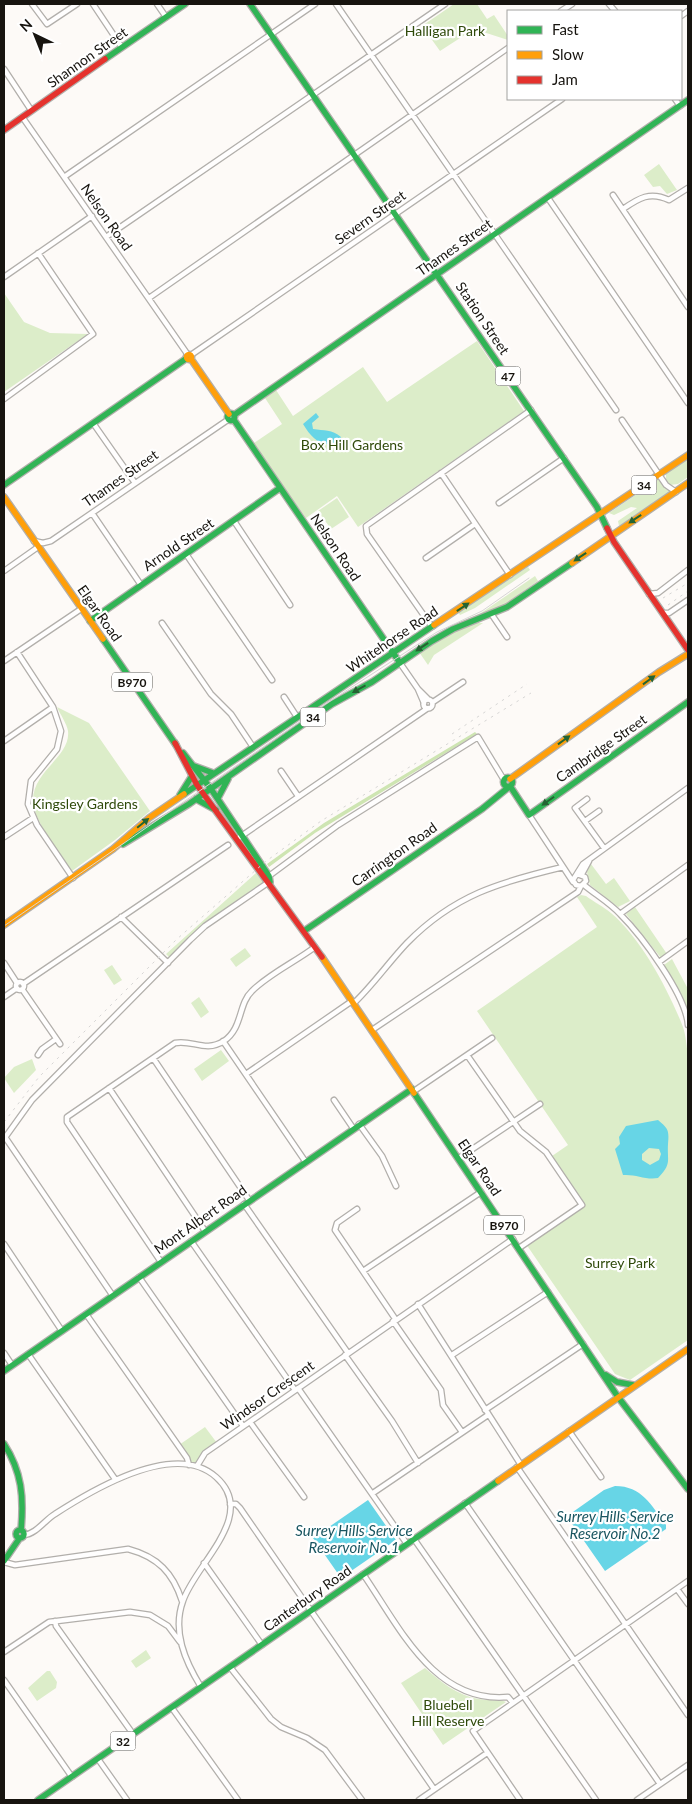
<svg xmlns="http://www.w3.org/2000/svg" width="692" height="1804" font-family="Lato,sans-serif">
<style>
.green{fill:#dcedc9}
.forest{fill:#cee5b2}
.water{fill:#67d5e6;fill-rule:evenodd}
.lines{fill:none;stroke-linecap:round;stroke-linejoin:round}
.street-casing{stroke:#b2afab;stroke-width:7}
.fast-casing{stroke:#b2afab;stroke-width:8}
.slow-casing{stroke:#b2afab;stroke-width:8}
.jam-casing{stroke:#b2afab;stroke-width:8}
.street{stroke:#fffefe;stroke-width:4.5}
.fast{stroke:#30b455;stroke-width:5.5}
.slow{stroke:#ff9f0a;stroke-width:5.5}
.jam{stroke:#e5322d;stroke-width:5.5}
.tram{stroke:#d7d6d5;stroke-width:1}
.rail{stroke:#d7d6d5;stroke-width:1;stroke-dasharray:2.5 5;stroke-linecap:butt}
.oneway{fill:#246432}
.labels{text-anchor:middle;dominant-baseline:central;stroke-width:4.5;stroke-linejoin:round;paint-order:stroke}
.shield{fill:#fff;stroke:#5d5a57;stroke-width:1}
.shield-label{font-size:12px;font-weight:bold;fill:#17140f}
.park-label{font-size:14px;fill:#2f4a0a;stroke:#fff}
.street-label{font-size:14px;fill:#17140f;stroke:#fff}
.water-label{font-size:15px;font-style:italic;fill:#195560;stroke:#fff}
</style>
<rect width="100%" height="100%" fill="#fdfaf7"/>
<!-- green -->
<path class="green" d="M454,4H477L487,19L494,15L508,36V40L474,29L440,51L422,26Z
M659,164L677,190L667,194L660,186L653,187L644,175Z
M4,293L24,322L50,333L88,334L4,392Z
M477,341L524,411L358,527L337,496L306,518L254,447V443L282,424L265,398L276,390L293,416L363,367L387,402Z
M688,458V477L678,484L670,485L666,480V473Z
M659,479L672,490L619,526L618,521L637,508L631,507L614,515L609,513Z
M337,498L349,517L331,529L318,511Z
M528,567L530,570L475,608L460,615L458,612Z
M535,576L538,581L497,610L463,621L481,613Z
M477,623H483L434,655L428,665L419,652L443,637Z
M57,707L89,723L150,811L115,840L72,871C60,853 34,822 33,801C32,771 71,757 68,731C67,724 60,714 57,707Z
M591,864L606,884L614,878L630,901L618,907L590,885L587,872Z
M256,873L263,882L206,923L170,958L166,954Z
M581,895L586,896C594,902 604,907 611,913C641,938 669,991 683,1027C686,1036 687,1048 688,1058V1340L630,1380L615,1374L526,1244L585,1204L552,1156L568,1145L477,1011L597,927L577,897Z
M635,907L667,954L661,958L626,914Z
M245,948L251,956L236,967L230,959Z
M672,959L688,989V1010L664,965Z
M112,965L122,980L114,985L104,970Z
M199,997L209,1012L201,1018L191,1003Z
M221,1050L229,1061L202,1081L194,1069Z
M32,1059L36,1070L14,1093L4,1078L14,1067Z
M205,1427L217,1443L200,1457L197,1465L189,1464L179,1445Z
M146,1650L151,1658L136,1668L131,1661Z
M425,1668C441,1682 458,1696 479,1699C488,1701 500,1699 506,1702L443,1745L401,1683Z
M47,1671H50L57,1682L56,1688L37,1701L28,1688Z"/>
<!-- forest -->
<path class="forest" d="M475,732L477,734L315,833L269,867L267,864L324,823Z"/>
<!-- water -->
<path class="water" d="M316,413L319,417L312,423L313,429C324,431 332,429 341,437V441C323,450 312,439 303,424Z
M658,1120C669,1129 669,1131 668,1144C667,1162 672,1163 658,1178C645,1180 636,1174 623,1175L615,1149L620,1144L619,1137L626,1126ZM649,1148L659,1149L661,1154L659,1160L650,1165L642,1160V1154Z
M615,1486C642,1486 651,1505 666,1525V1529L605,1571L568,1518L570,1514L604,1490Z
M368,1500L396,1540L341,1578L313,1538Z"/>
<g class="lines">
<!-- street casing -->
<g class="street-casing">
<path id="street" d="M32,4L47,24L77,4
M93,4L121,46
M157,4L166,17
M336,4L616,410
M609,4L615,11
M561,11L572,4
M681,16L688,11
M4,69L31,110
M675,99L680,106
M23,118L188,355
M64,177L315,4
M613,195L688,307
M548,198L688,403
M623,209C639,198 650,191 669,200L688,188
M106,237L445,4
M4,277L92,216
M149,298L508,48
M191,355L562,99
M4,399L93,334L38,253
M622,420L666,485L676,492
M93,423L135,483
M441,473L510,575
M499,503L564,458
M92,513L141,585
M234,521L290,605
M34,541L43,543L51,541L229,419
M186,554L272,680
M426,558L475,524
M4,571L38,547
M649,594L658,593L688,570
M663,613H669L688,600
M492,615L507,637
M162,623L211,694L231,714L253,747
M432,627L367,534L366,526L531,410
M17,652L53,707L61,731L57,749L31,781L28,804L37,825L73,878
M4,661L81,609
M400,663L418,689L428,699
M418,689L424,703
M284,697L297,717
M423.5 704a4.5 4.5 0 1 1 9 0a4.5 4.5 0 1 1-9 0Z
M433,702L463,682
M4,741L53,707
M281,771L298,796
M587,799L575,808L604,848
M529,815L573,882
M585,821L599,811
M4,837L33,818
M237,839L428,708
M577,874L585,877L586,881L581,886L576,885L573,880L583,864L688,788
M582,874L589,861
M269,876L338,825L478,737L504,780
M584,885C596,895 610,903 620,914C642,936 686,995 688,1025
M620,914L688,865
M121,917L168,963
M659,962L688,941
M4,963L17,983
M16 986a4 4 0 1 1 8 0a4 4 0 1 1-8 0Z
M23,984L228,845
M22,989L60,1044
M4,997L17,988
M354,1003C373,985 388,963 407,943C454,895 500,882 563,867
M372,1030L578,892L581,886
M223,1041L305,1161
M38,1055L42,1049L56,1039
M467,1055L520,1131L546,1152L582,1205L519,1248
M153,1058L249,1200
M246,1074L352,1001
M109,1088L205,1231
M414,1091L492,1038
M334,1100L353,1128
M359,1124L382,1156L396,1186
M5,1137L113,1296
M4,1139L32,1100L190,940L205,926L269,882
M459,1158L540,1104
M244,1204L348,1353
M357,1209L337,1223L335,1230L396,1320
M191,1241L295,1390
M4,1244L62,1331
M161,1262L67,1122V1117L175,1043C192,1039 205,1053 224,1041C243,1028 238,1004 252,991C269,974 295,962 315,947
M363,1271L481,1192
M139,1277L243,1426
M418,1304L521,1465
M86,1314L187,1458L189,1465
M393,1321L441,1390L443,1405L462,1432
M4,1353L12,1365
M28,1354L115,1479
M345,1355L392,1421L418,1463
M452,1355L548,1292
M298,1388L407,1544
M485,1410L583,1344
M250,1422L304,1497
M569,1431L601,1477
M197,1466L205,1453L513,1239
M517,1467L688,1715
M373,1493L488,1415
M465,1503L660,1784
M230,1504H236L240,1508L434,1789
M24,1535C36,1534 45,1520 55,1514C92,1490 175,1440 216,1477C259,1515 195,1564 183,1601C172,1631 185,1661 201,1687
M414,1539L596,1800
M4,1562L15,1565L128,1549C158,1557 173,1573 182,1601
M204,1563L262,1645
M363,1574C399,1626 434,1704 508,1697L513,1703
M677,1589L688,1604
M55,1621L56,1626L133,1734
M4,1652L49,1622L130,1612L150,1615L168,1626L180,1642
M230,1667L271,1719L281,1727L307,1738L325,1750L362,1800
M4,1680L72,1777
M172,1708L238,1800
M98,1759L127,1800
M419,1800L487,1753
M520,1800L473,1731L688,1581
M637,1800L688,1765"/>
</g>
<!-- fast casing -->
<g class="fast-casing">
<path id="fast" d="M250,4L597,507L607,528
M105,59L185,4
M227.5 417a3.5 3.5 0 1 1 7 0a3.5 3.5 0 1 1-7 0Z
M234,415L688,100
M234,420L400,663
M4,485L187,358
M90,621L280,488
M103,639L176,745
M183,753L211,789L269,876L270,882
M194,766L213,773
M503.5 782a4.5 4.5 0 1 1 9 0a4.5 4.5 0 1 1-9 0Z
M510,786L529,815L688,702
M184,794L434,625
M180,795L192,776
M218,798L228,779
M196,799L216,810
M123,844L189,804L332,704L372,682L432,641L453,629L507,607L572,563
M304,931L482,809L509,787
M414,1093L618,1397L688,1489
M4,1371L412,1089
M606,1375L617,1382L633,1385
M4,1444C22,1472 24,1497 21,1530
M16 1534a4 4 0 1 1 8 0a4 4 0 1 1-8 0Z
M4,1561L19,1539
M38,1800L498,1481"/>
</g>
<!-- slow casing -->
<g class="slow-casing">
<path id="slow" d="M186.5 357a2.5 2.5 0 1 1 5 0a2.5 2.5 0 1 1-5 0Z
M191,359L229,414
M4,497L103,639
M572,563L688,483
M434,625L688,455
M510,779L659,672L688,654
M4,925L113,849L149,818L184,794
M322,957L414,1093
M498,1481L688,1349"/>
</g>
<!-- jam casing -->
<g class="jam-casing">
<path id="jam" d="M4,130L105,59
M607,528L614,542L688,650
M175,743L197,785L322,957"/>
</g>
<!-- street -->
<use href="#street" class="street"/>
<!-- fast -->
<use href="#fast" class="fast"/>
<!-- slow -->
<use href="#slow" class="slow"/>
<!-- jam -->
<use href="#jam" class="jam"/>
<!-- tram -->
<path class="tram" d="M4,926L321,707L437,632L482,611L529,578"/>
<!-- rail -->
<path class="rail" d="M663,598L688,583
M668,605L688,591
M452,734L527,684
M4,1122L39,1077L177,939L265,862L321,821L531,693"/>
</g>
<!-- one-way arrows -->
<defs><path id="oneway-solid" d="M-6-.8H1V-3.2L6.5 0L1 3.2V.8H-6Z" transform="scale(1.25)"/></defs>
<g class="oneway">
<use href="#oneway-solid" transform="translate(635 519) rotate(146)"/>
<use href="#oneway-solid" transform="translate(580 557) rotate(146)"/>
<use href="#oneway-solid" transform="translate(463 607) rotate(-34)"/>
<use href="#oneway-solid" transform="translate(422 647) rotate(146)"/>
<use href="#oneway-solid" transform="translate(649 680) rotate(-36)"/>
<use href="#oneway-solid" transform="translate(359 689) rotate(151)"/>
<use href="#oneway-solid" transform="translate(564 740) rotate(-36)"/>
<use href="#oneway-solid" transform="translate(548 801) rotate(145)"/>
<use href="#oneway-solid" transform="translate(143 823) rotate(-39)"/>
</g>
<g class="labels">
<!-- shield labels -->
<g class="shield">
<rect x="495.5" y="366.5" width="25" height="19" rx="4"/>
<rect x="631.5" y="475.5" width="25" height="19" rx="4"/>
<rect x="112" y="672.5" width="40" height="19" rx="4"/>
<rect x="300.5" y="707.5" width="25" height="19" rx="4"/>
<rect x="484" y="1215.5" width="40" height="19" rx="4"/>
<rect x="110.5" y="1731.5" width="25" height="19" rx="4"/>
</g>
<g class="shield-label">
<text x="508" y="376">47</text>
<text x="644" y="485">34</text>
<text x="132" y="682">B970</text>
<text x="313" y="717">34</text>
<text x="504" y="1225">B970</text>
<text x="123" y="1741">32</text>
</g>
<!-- park labels -->
<g class="park-label">
<text x="445" y="30">Halligan Park</text>
<text x="352" y="444">Box Hill Gardens</text>
<text x="85" y="803">Kingsley Gardens</text>
<text x="620" y="1262">Surrey Park</text>
<text x="448" y="1704">Bluebell<tspan x="448" dy="16">Hill Reserve</tspan></text>
</g>
<!-- street labels -->
<g class="street-label">
<text transform="translate(87 57) rotate(-35)">Shannon Street</text>
<text transform="translate(107 217) rotate(55)">Nelson Road</text>
<text transform="translate(370 217) rotate(-35)">Severn Street</text>
<text transform="translate(454 247) rotate(-35)">Thames Street</text>
<text transform="translate(483 318) rotate(56)">Station Street</text>
<text transform="translate(120 478) rotate(-35)">Thames Street</text>
<text transform="translate(178 544) rotate(-34)">Arnold Street</text>
<text transform="translate(336 547) rotate(56)">Nelson Road</text>
<text transform="translate(100 613) rotate(55)">Elgar Road</text>
<text transform="translate(392 639) rotate(-34)">Whitehorse Road</text>
<text transform="translate(601 748) rotate(-35)">Cambridge Street</text>
<text transform="translate(394 854) rotate(-35)">Carrington Road</text>
<text transform="translate(480 1167) rotate(56)">Elgar Road</text>
<text transform="translate(200 1219) rotate(-35)">Mont Albert Road</text>
<text transform="translate(267 1395) rotate(-35)">Windsor Crescent</text>
<text transform="translate(307 1598) rotate(-35)">Canterbury Road</text>
</g>
<!-- water labels -->
<g class="water-label">
<text x="615" y="1516">Surrey Hills Service<tspan x="615" dy="17">Reservoir No.2</tspan></text>
<text x="354" y="1530">Surrey Hills Service<tspan x="354" dy="17">Reservoir No.1</tspan></text>
</g>
</g>
<!-- border -->
<rect width="692" height="1804" fill="none" stroke="#17140f" stroke-width="10"/>
<!-- legend -->
<rect x="507" y="10" width="175" height="90" fill="#ffffff" stroke="#a2a19f"/>
<rect x="517" y="26" width="25" height="8" fill="#30b455" stroke="#a2a19f"/>
<text x="552" y="35" font-size="15" fill="#17140f">Fast</text>
<rect x="517" y="51" width="25" height="8" fill="#ff9f0a" stroke="#a2a19f"/>
<text x="552" y="60" font-size="15" fill="#17140f">Slow</text>
<rect x="517" y="76" width="25" height="8" fill="#e5322d" stroke="#a2a19f"/>
<text x="552" y="85" font-size="15" fill="#17140f">Jam</text>
<!-- north arrow -->
<g transform="translate(35 35) rotate(317)" stroke="#ffffff" stroke-width="4" paint-order="stroke">
<path d="M0-4L9 19L0 12L-9 19Z" fill="#17140f"/>
<text y="-8" font-size="14" font-weight="bold" text-anchor="middle" fill="#17140f">N</text>
</g>
</svg>
